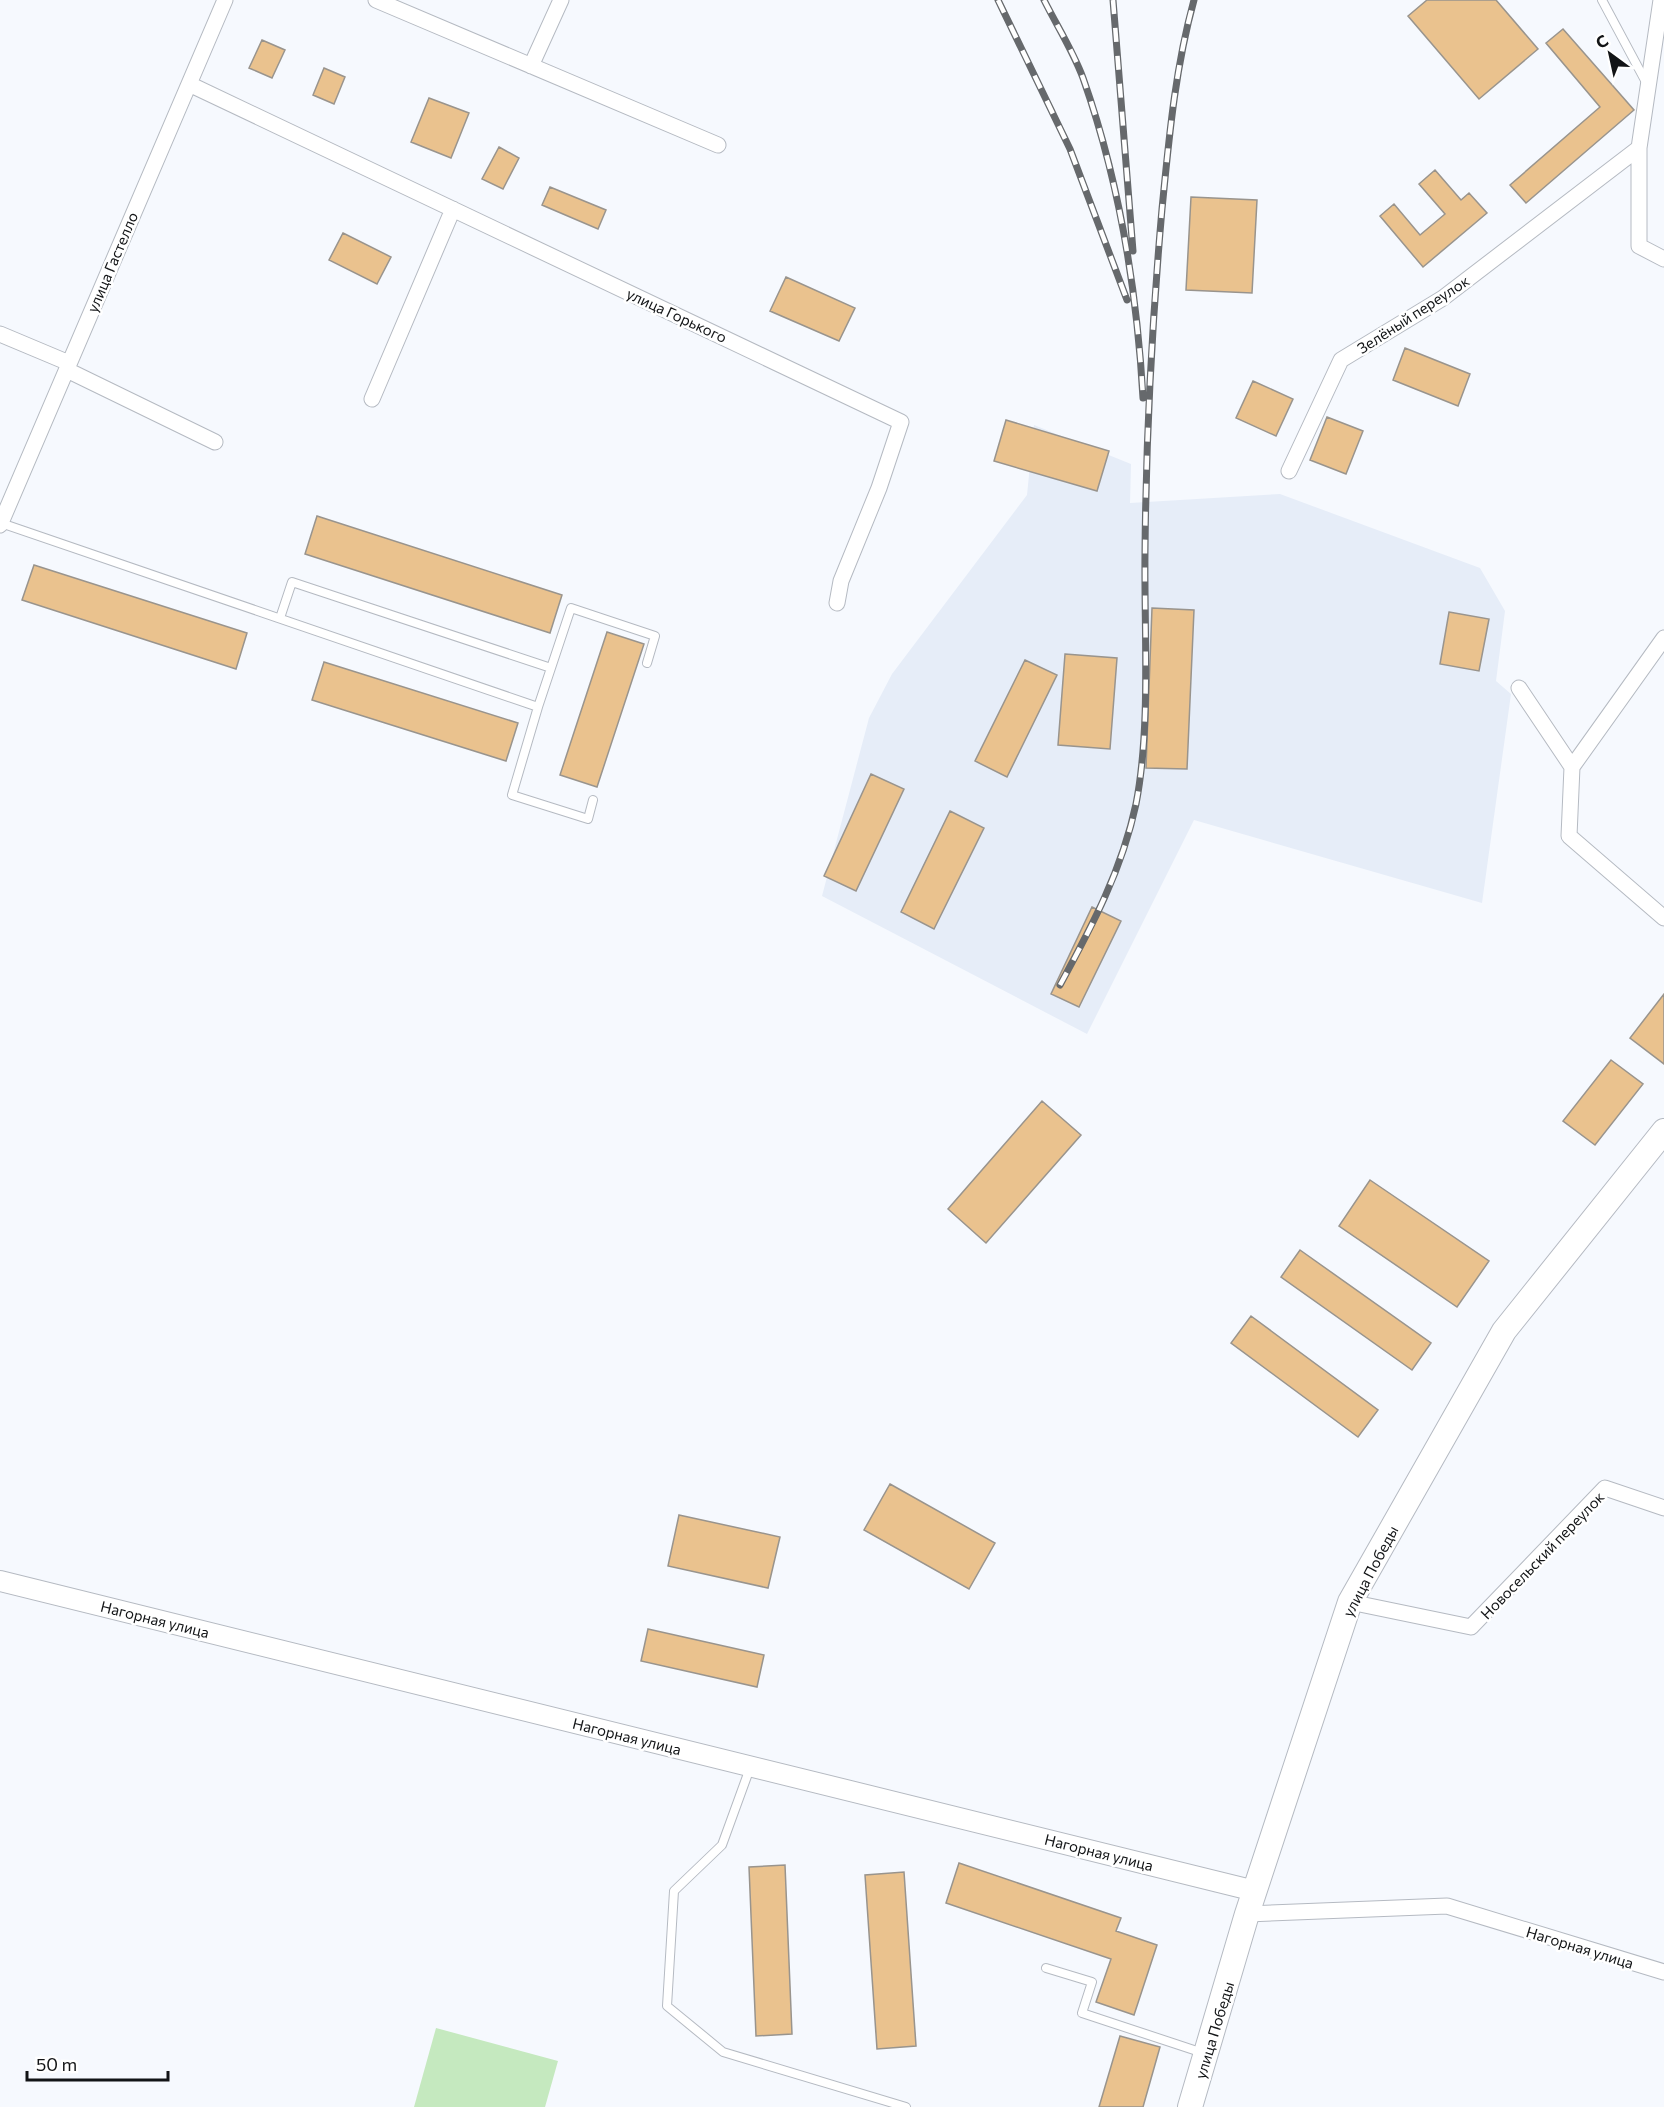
<svg xmlns="http://www.w3.org/2000/svg" width="1664" height="2107" font-family="Commissioner,sans-serif">
<style>
.built{fill:#e6edf8}
.green{fill:#c5e9bf}
.building{fill:#eac28e;stroke:#99948d;stroke-width:1.5}
.lines{fill:none;stroke-linecap:round;stroke-linejoin:round}
.service-casing{stroke:#b5bac2;stroke-width:10}
.minor-casing{stroke:#b5bac2;stroke-width:17}
.tertiary-casing{stroke:#b5bac2;stroke-width:22}
.primary-casing{stroke:#b5bac2;stroke-width:26}
.service{stroke:#fff;stroke-width:8}
.minor{stroke:#fff;stroke-width:15}
.tertiary{stroke:#fff;stroke-width:20}
.primary{stroke:#fff;stroke-width:24}
.rail-casing{stroke:#66696c;stroke-width:7}
.rail{stroke:#fff;stroke-width:4.5;stroke-dasharray:14;stroke-linecap:butt}
.labels{text-anchor:middle;dominant-baseline:central;stroke-width:5;stroke-linejoin:round;paint-order:stroke}
.street-label{font-size:15px;fill:#121416;stroke:#fff}
</style>
<rect width="100%" height="100%" fill="#f6f9fe"/>
<!-- built -->
<path class="built" d="M1034,425L1131,464L1130,503L1280,494L1480,568L1505,611L1496,681L1511,694L1482,903L1194,820L1087,1034L822,896L869,718L892,674L1027,495Z"/>
<!-- green -->
<path class="green" d="M436,2028L558,2061L545,2107H414Z"/>
<!-- building -->
<path class="building" d="M1427,0H1496L1538,49L1479,99L1408,16Z
M1563,29L1634,110L1526,203L1510,185L1600,107L1546,43Z
M262,40L285,50L272,78L249,68Z
M324,68L345,77L334,104L313,95Z
M429,98L469,113L451,158L411,142Z
M499,147L519,158L503,189L482,179Z
M1435,170L1461,200L1469,193L1487,213L1423,267L1380,216L1394,204L1420,235L1445,214L1419,184Z
M550,187L606,210L598,229L542,205Z
M1191,197L1257,200L1252,293L1186,290Z
M343,233L391,257L377,284L329,260Z
M786,277L855,308L839,341L770,311Z
M1405,348L1470,374L1458,406L1393,380Z
M1253,381L1293,399L1276,436L1236,418Z
M1327,417L1363,431L1346,474L1310,460Z
M1006,420L1109,451L1097,491L994,461Z
M317,516L562,595L550,633L305,554Z
M34,565L247,633L236,669L22,600Z
M1152,608L1194,610L1187,769L1146,768Z
M1449,612L1489,619L1479,671L1440,664Z
M607,632L644,644L597,787L560,775Z
M1065,654L1117,658L1110,749L1058,745Z
M1025,660L1057,675L1007,777L975,761Z
M324,662L518,723L506,761L312,700Z
M871,774L904,789L856,891L824,876Z
M950,811L984,828L934,929L901,912Z
M1092,907L1121,921L1079,1007L1051,994Z
M1664,994V1064L1630,1038Z
M1611,1060L1643,1084L1595,1145L1563,1121Z
M1042,1101L1081,1135L986,1243L948,1209Z
M1370,1180L1489,1261L1457,1307L1339,1226Z
M1300,1250L1431,1343L1412,1370L1281,1277Z
M1251,1316L1378,1410L1358,1437L1231,1343Z
M890,1484L995,1543L969,1589L864,1530Z
M679,1515L780,1537L768,1588L668,1566Z
M648,1629L764,1655L757,1687L641,1661Z
M959,1863L1121,1918L1116,1931L1157,1945L1134,2015L1096,2002L1111,1959L946,1903Z
M785,1865L792,2034L756,2036L749,1867Z
M904,1872L916,2046L877,2049L865,1875Z
M1120,2036L1160,2047L1143,2107H1099Z"/>
<g class="lines">
<!-- service casing -->
<g class="service-casing">
<path id="service" d="M1602,0L1647,84
M1,523L538,707L551,668L292,582L280,618
M551,668L571,608L655,636L647,663
M538,707L512,795L588,819L593,800
M750,1768L722,1845L674,1891L667,2006L723,2052L906,2107
M1046,1968L1092,1982L1082,2013L1203,2053"/>
</g>
<!-- minor casing -->
<g class="minor-casing">
<path id="minor" d="M376,0L718,145
M1661,0L1639,148V246L1664,259
M531,66L561,0
M189,84L901,422L879,488L841,581L837,603
M0,334L69,363
M67,370L215,442
M372,399L453,209
M1289,471L1341,360L1443,298L1639,148
M0,525L225,0
M1519,688L1572,767L1569,836L1664,918
M1572,767L1664,638
M1350,1602L1471,1627L1605,1488L1664,1508
M1247,1914L1447,1906L1664,1972"/>
</g>
<!-- tertiary casing -->
<g class="tertiary-casing">
<path id="tertiary" d="M0,1581L1255,1891"/>
</g>
<!-- primary casing -->
<g class="primary-casing">
<path id="primary" d="M1190,2107L1247,1914L1350,1602L1504,1331L1664,1131"/>
</g>
<!-- service -->
<use href="#service" class="service"/>
<!-- minor -->
<use href="#minor" class="minor"/>
<!-- tertiary -->
<use href="#tertiary" class="tertiary"/>
<!-- primary -->
<use href="#primary" class="primary"/>
<!-- rail casing -->
<g class="rail-casing">
<path id="rail" d="M998,0L1070,149L1127,300
M1044,0C1057,26 1073,51 1083,78C1119,180 1137,291 1143,398
M1113,0L1133,251
M1060,985C1092,926 1122,870 1136,804C1151,727 1144,631 1145,552C1146,438 1152,323 1162,209C1169,138 1175,69 1194,0"/>
</g>
<!-- rail -->
<use href="#rail" class="rail"/>
</g>
<g class="labels">
<!-- street labels -->
<g class="street-label">
<text transform="translate(112 262) rotate(-67)">улица Гастелло</text>
<text transform="translate(1413 314) rotate(-33)">Зелёный переулок</text>
<text transform="translate(677 315) rotate(25)">улица Горького</text>
<text transform="translate(1542 1555) rotate(-46)">Новосельский переулок</text>
<text transform="translate(1370 1571) rotate(-62)">улица Победы</text>
<text transform="translate(155 1619) rotate(14)">Нагорная улица</text>
<text transform="translate(627 1736) rotate(14)">Нагорная улица</text>
<text transform="translate(1099 1852) rotate(14)">Нагорная улица</text>
<text transform="translate(1580 1947) rotate(17)">Нагорная улица</text>
<text transform="translate(1214 2030) rotate(-73)">улица Победы</text>
</g>
</g>
<!-- north arrow -->
<g transform="translate(1610 54) rotate(327)" stroke="#ffffff" stroke-width="4.5" paint-order="stroke">
<path d="M0-4.5L10 22L0 15L-10 22Z" fill="#121416"/>
<text y="-9" font-size="16" font-weight="bold" text-anchor="middle" fill="#121416">С</text>
</g>
<!-- scale -->
<path d="M27 2071v9h141v-9" fill="none" stroke="#121416" stroke-width="3"/>
<text x="36" y="2071" font-size="18" fill="#121416" stroke="#ffffff" stroke-width="4.5" paint-order="stroke">50 m</text>
</svg>
